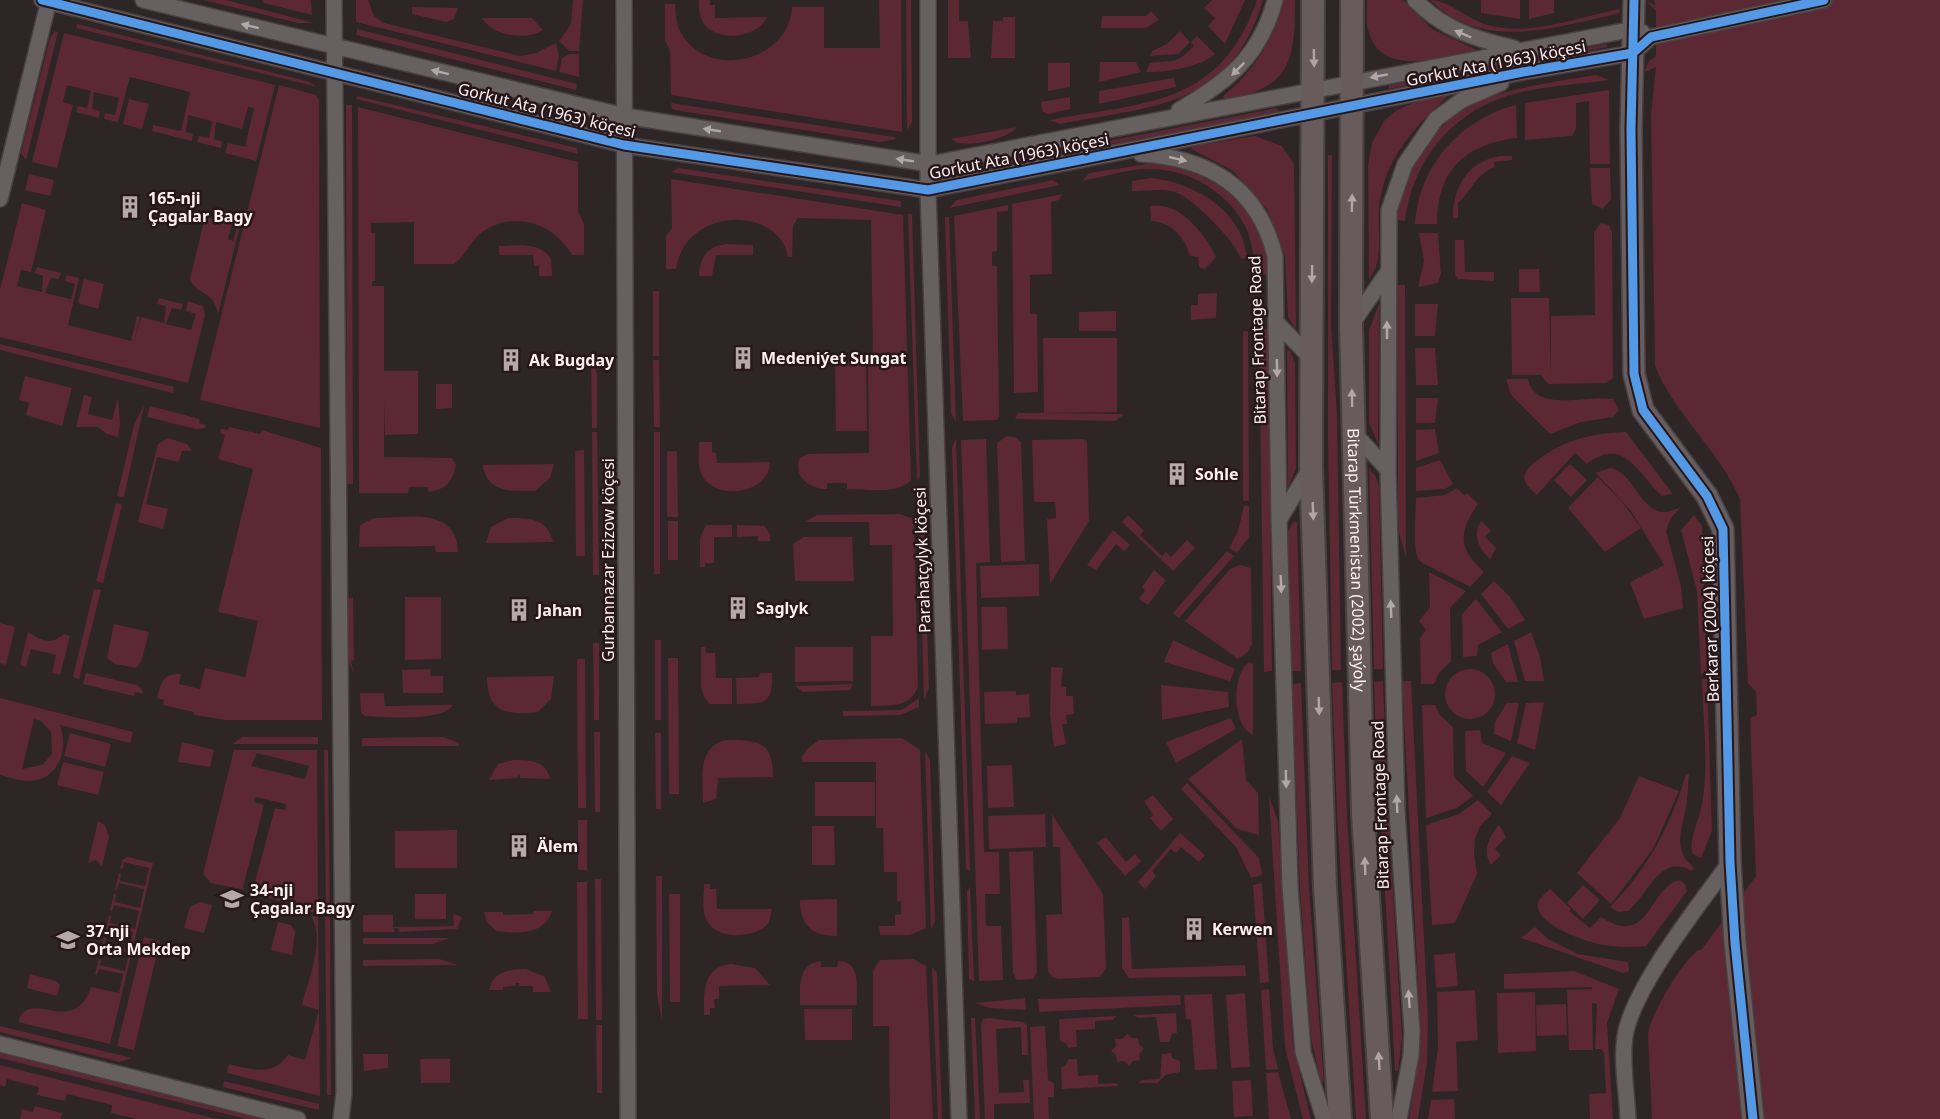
<svg xmlns="http://www.w3.org/2000/svg" width="1940" height="1119" font-family="'Noto Sans',sans-serif">
<style>
.green{fill:#5c2833;fill-rule:evenodd}
.lines{fill:none;stroke-linecap:round;stroke-linejoin:round}
.street-casing{stroke:#484041;stroke-width:18}
.secondary-casing{stroke:#484041;stroke-width:24}
.primary-casing{stroke:#484041;stroke-width:26}
.street{stroke:#676061;stroke-width:15}
.secondary{stroke:#685d5e;stroke-width:21}
.primary{stroke:#675b5c;stroke-width:22}
.cycleway-casing{stroke:#28171a;stroke-width:13}
.cycleway{stroke:#5399e6;stroke-width:9}
.oneway{fill:#b2a8a9}
.oneway2{fill:#b2a5a6}
.labels{text-anchor:middle;dominant-baseline:central;stroke-width:5;stroke-linejoin:round;paint-order:stroke}
.street-label{font-size:16px;fill:#fceff1;stroke:#28171a}
.poi-label{font-size:16px;font-weight:bold;fill:#fceff1;stroke:#28171a;text-anchor:start}
</style>
<rect width="100%" height="100%" fill="#2e2526"/>
<!-- green -->
<path class="green" d="M203,0H226L314,23H298Z
M263,0H311L312,15L264,3Z
M356,0H368L374,16L384,23L520,56L536,53L556,43L559,56L556,71L356,22Z
M573,0H583L579,51H569L559,41L571,24Z
M699,0H710V5H715V18L767,17C758,38 718,43 704,24C699,17 699,8 699,0Z
M879,0H901L902,132L671,95L670,50L665,41V4H675C676,13 676,23 680,31C704,80 789,64 792,7H824V48H880Z
M906,0H911L912,122L907,130Z
M948,0H959V21H968L971,58H948Z
M1212,0H1245L1225,44L1208,26L1215,18L1204,8Z
M1257,0H1263C1231,107 1154,106 1060,124L1049,120C1145,102 1220,107 1257,0Z
M1283,0H1295C1295,59 1292,89 1225,99L1223,96C1254,71 1275,39 1283,0Z
M1367,0H1403L1432,29L1477,50C1444,56 1383,79 1369,33C1365,23 1367,10 1367,0Z
M1430,0C1449,0 1468,20 1488,25C1529,37 1579,17 1619,9L1620,13C1556,27 1484,53 1430,0Z
M1481,0H1520V19L1481,13Z
M1529,0H1554V13L1529,19Z
M1645,0L1656,6L1654,0H1940V1119H1652L1648,1034C1649,1018 1686,952 1702,949L1756,876L1750,718L1757,715L1756,692L1748,683L1740,499C1719,450 1675,415 1655,366L1651,114L1656,67L1645,72L1648,62L1656,56V11Z
M412,7L458,8L454,19L446,22L412,14Z
M1151,11L1159,20L1146,28H1101L1102,16H1146Z
M1003,17H1015V58H991L993,21H1003Z
M482,18H532L543,30C527,41 492,36 482,18Z
M77,24L310,82L317,87L76,28Z
M357,29L577,84L576,90L356,35Z
M55,31L58,32L26,160L21,153L50,38Z
M1180,31L1190,42L1178,54L1150,56L1152,51L1167,44Z
M64,33L275,85L256,161L225,153L228,143L245,147L254,108L248,107L242,129L216,122L214,139L222,142L221,148L197,142L199,136L209,138L212,121L188,115L186,132L193,134L192,141L152,131L153,125L181,131L190,92L130,77L118,122L104,119L105,113L115,115L119,98L94,92L92,109L100,111L99,118L76,112L78,106L87,108L91,91L67,85L63,102L73,105L57,168L32,162Z
M1197,36L1215,54C1201,67 1165,73 1146,72L1150,63C1175,59 1174,66 1194,46L1191,42Z
M1607,44V47L1389,89V85Z
M569,54H579V77L559,72L562,58Z
M1100,62H1136L1141,72L1099,82Z
M1048,63H1070V87L1048,91Z
M1596,75L1609,80C1575,85 1536,86 1504,97C1448,116 1412,164 1405,221L1397,220C1402,169 1436,118 1484,99C1520,86 1559,81 1596,75Z
M1174,78L1176,87L1099,104V91Z
M279,85L316,95L319,101L320,428L200,400Z
M1609,90L1610,164H1590L1589,101L1576,103V129L1572,136L1525,140V103Z
M1449,95C1416,125 1384,159 1379,207C1377,230 1385,260 1369,279L1368,165L1372,143L1384,121L1397,110L1413,103Z
M357,96L577,148L578,154L356,99Z
M1070,97V109L1048,114L1042,111L1041,102Z
M129,99L149,104L142,129L123,124Z
M671,103L894,137L897,139L880,142L675,110L672,109Z
M346,105H352L353,484H347Z
M1516,105L1517,138C1465,144 1437,170 1437,224H1415C1419,166 1460,119 1516,105Z
M358,107L578,162V211L584,224V255H572C554,223 513,209 481,233C470,242 465,256 454,264H414V222L371,223V233H375V281H372V286H384V371H418V434L385,435L384,402V457L452,458L456,465C453,482 445,490 428,492V487H409L408,493H359Z
M1277,108L1278,112L959,173L960,170Z
M1017,127C1010,139 961,150 951,139Z
M1255,136L1282,146L1294,164L1296,330L1288,317L1285,256L1267,209L1232,170L1191,149L1193,146Z
M1328,155H1332L1331,325L1337,413L1341,670H1332L1328,439Z
M1500,156H1512V160L1494,162L1495,167C1475,174 1469,195 1458,203V218H1453C1453,187 1468,161 1500,156Z
M1147,164C1210,165 1270,209 1268,277C1265,274 1259,271 1257,268C1253,260 1252,240 1246,228C1229,193 1189,168 1149,169C1127,169 1103,177 1082,181L1089,173Z
M678,168L901,201V207L671,172Z
M1590,168H1610L1611,199L1603,209L1592,204Z
M29,174L54,180L50,196L25,190Z
M1151,178C1194,183 1243,210 1247,258L1241,259C1236,242 1192,197 1175,192C1162,188 1146,191 1132,191V181Z
M671,179L903,215L911,480C898,495 866,489 847,489V483H827V489C810,489 792,476 800,458L807,454L869,453L868,359H873L871,220L798,218L793,226L792,257H788C780,206 686,205 676,269H666V236L672,228Z
M1053,180L1060,185L949,208L957,200Z
M1063,194L1059,200L1051,202L1052,274L1030,275V314H1037L1038,392L1014,393L1012,204Z
M22,203L46,210L31,272L21,270L17,286L42,292L43,276L35,273L37,267L61,273L59,279L51,278L45,293L71,299L75,284L65,281L66,275L79,278L68,325L131,341L137,316L140,317L134,342L141,317L164,323L166,306L157,304L159,298L183,304L181,310L172,308L166,324L191,330L196,314L186,311L188,301L203,306L205,315L188,383L0,337V290Z
M1008,205V211L997,212V251L992,252V266H997L999,416L997,420L963,421L954,216Z
M1150,206C1157,206 1163,205 1170,208C1187,213 1209,240 1216,257L1205,269L1199,267L1198,257L1190,256C1185,237 1171,222 1151,221Z
M908,214H912L920,475L917,481Z
M205,217L232,224L228,239L233,241L238,225L240,226L218,314C214,290 197,296 190,279Z
M945,217H949L956,422L951,413Z
M1601,223L1609,225L1612,232L1613,378L1606,383L1548,384L1541,375H1512L1511,298H1549L1551,375V316L1595,315L1594,232Z
M1419,233H1438L1441,273L1438,283L1418,287L1424,261Z
M1455,240H1464L1465,272H1494V281L1458,279L1455,275Z
M727,244L753,245V255H716L712,276H699C699,258 708,245 727,244Z
M499,246C517,246 540,241 551,259L552,276H539V266H534L533,255H499Z
M1519,269H1539L1540,292H1519Z
M84,279L104,284L98,309L78,303Z
M1397,285H1405L1406,557L1399,533L1398,512Z
M653,291H659V356H653Z
M1217,293L1216,318L1191,320V305H1198V294Z
M1379,304L1378,444L1369,423V330Z
M1415,304H1438L1435,336H1415Z
M1116,311V331H1079V312Z
M1259,329H1268L1272,671L1264,672Z
M1243,331H1248L1249,501H1243Z
M1043,338H1117V412L1045,413L1123,414L1122,416L1115,421L1015,419L1018,413H1044Z
M0,344L174,387L173,393L0,350Z
M1415,348H1435L1438,385H1416Z
M1287,350H1290L1295,363L1296,468L1288,488Z
M591,357L597,374V428H592Z
M653,360H659L660,427H654Z
M835,361H866L867,431H836Z
M25,376L72,388L62,426L26,415L29,403L19,400Z
M1506,379H1528C1535,414 1589,394 1613,399L1619,410L1613,417L1581,422L1550,434L1511,395Z
M436,384H452V408L436,409Z
M84,395L92,397L88,414L112,420L118,398L120,424L118,437L107,434L98,427H76Z
M1416,398H1438L1435,423H1416Z
M144,405L124,497L117,496L134,425Z
M150,406L200,419L199,423L206,425L205,428L196,429L147,417Z
M229,427L260,434L262,430L321,448L322,720H226L194,715V712L163,705L164,700L157,698C161,682 163,673 181,674L179,684L200,689L205,668L245,677L258,621L218,612L253,469L218,459L225,435L220,433L221,429L228,430Z
M1435,429L1439,453L1416,461V430Z
M592,432H597L599,575H593Z
M654,432H660V574H654Z
M1626,432L1673,494L1662,496C1638,474 1624,435 1587,464L1575,453L1537,495C1533,491 1527,486 1525,481C1522,473 1530,466 1535,462C1563,440 1591,433 1626,432Z
M1007,436L1015,437L1021,442L1025,561L1001,562L997,443Z
M168,438L187,444L192,451H182L179,462L157,457L146,504L168,509L163,529L138,522L158,444Z
M956,438L970,872L966,868L952,448Z
M986,439L990,562L976,563L984,852H999L1000,894H985L986,926H1001L1003,980L979,981L961,440Z
M1083,439L1087,441L1089,521L1050,584L1047,519L1056,518L1055,502H1034L1032,440Z
M699,442H712V452L716,453L717,463L770,462C770,494 715,502 702,475C697,466 699,453 699,442Z
M584,450L585,556H576L575,451Z
M667,451H677L678,517H667Z
M1440,460L1453,484L1445,489L1416,491V468Z
M554,464L550,478L535,491C512,491 486,493 483,465Z
M1570,464L1587,480L1571,497L1554,480Z
M1369,468L1376,477L1379,487L1383,669H1374Z
M1610,468C1633,471 1638,508 1662,512C1668,513 1675,509 1680,508L1671,518L1666,531L1681,586L1683,608L1644,619L1630,582L1664,565L1631,511L1596,473Z
M1598,477L1623,503L1641,528L1605,552L1568,508Z
M1457,488L1464,495L1467,493L1478,504C1458,533 1458,548 1484,572L1470,587C1461,581 1421,564 1419,560C1412,552 1416,510 1416,498L1445,495Z
M116,503L122,505L103,583L96,581Z
M1244,506H1249V537L1237,553L1229,548L1238,531Z
M900,514L914,519L918,687C910,708 891,705 871,706V636H893L892,545H870L869,522H805L817,515Z
M1128,515L1144,531L1140,535L1162,556L1166,552L1171,557L1187,540L1195,548L1173,571L1122,522Z
M1694,515L1702,526L1707,673L1701,674L1697,591L1681,530Z
M374,518C407,518 457,506 458,552H436L435,546L359,547L360,525Z
M508,518C529,518 548,518 553,542L486,543L491,527Z
M668,521H678V560H668Z
M919,521L924,530L929,688L924,700Z
M1481,521L1491,530L1485,537L1496,548L1490,559C1479,549 1472,535 1481,521Z
M1293,522H1297L1301,671H1291L1288,531Z
M706,525H732V537H714V563H705V567H700V538Z
M737,525L764,526L770,534V541H758V536L737,537Z
M1113,530L1130,545L1124,551L1116,544L1096,570L1087,565Z
M804,537H852L854,581H795L793,544Z
M1227,551L1234,556L1179,618L1173,613Z
M1039,564V596L981,598L980,566Z
M1240,565L1251,568L1252,644L1248,652L1238,659L1185,621L1230,569Z
M1154,570L1166,580L1148,605L1139,599L1145,590L1142,587Z
M1429,572L1466,591L1450,608L1451,661L1439,673L1434,684H1421L1420,638L1426,630L1419,621L1430,607Z
M1494,581L1510,597L1525,620L1508,629L1481,594Z
M94,589L101,590L79,679L73,677Z
M405,597H441V659L405,660Z
M347,598H353L354,660L351,661L354,674L348,660Z
M1476,599L1502,632L1478,645L1477,656L1463,657L1462,614Z
M981,607H1007L1008,649L982,650Z
M0,623L15,627L6,665L0,663Z
M114,624L149,632L141,662L136,668L115,664L107,658Z
M28,632C41,640 50,646 64,634L70,636L60,675L52,673L56,655L31,649L26,667L20,665Z
M1531,632L1540,657L1544,681H1525L1514,641Z
M655,640H661V720H655Z
M1173,640L1235,669L1230,681L1164,662Z
M593,643H599V720H594Z
M1508,644L1518,682H1506L1493,663L1491,653Z
M701,647H705L706,653H715L716,678H732V704H710L704,697L701,687Z
M795,647H853V681L795,682Z
M668,658H678L679,794H669Z
M577,659H585L586,808H578Z
M1249,662L1253,664V735C1232,726 1231,675 1249,662Z
M1051,667L1063,668L1061,686L1066,687V696H1073L1074,714L1066,715L1067,724H1062L1066,744L1054,747L1050,715Z
M1445 694a25 25 0 1 1 50 0a25 25 0 1 1-50 0Z
M430,669L431,676H443V693H403L402,670Z
M86,673L137,685L142,689L143,694L135,692L134,696L83,684Z
M760,673H772C773,705 765,703 737,704L736,678L759,677Z
M554,676L551,699L538,712C507,715 487,713 487,677Z
M1702,679H1707L1712,831L1701,858L1693,854C1687,842 1700,818 1702,805C1709,764 1703,720 1702,679Z
M1383,681L1388,811L1402,1038L1398,1071H1395L1375,712L1374,682Z
M1402,681H1411L1428,1019L1427,1062L1418,1119H1409L1418,1061L1420,1020Z
M1342,682L1347,815L1366,1119H1356L1337,815L1332,683Z
M1301,683L1309,888L1324,1082H1321L1311,1038L1300,889L1292,684Z
M853,684L850,690L803,692L795,686Z
M1161,685L1228,692L1229,707L1162,720Z
M1016,691V695L1029,694L1030,717L1017,718V723L985,724L984,692Z
M360,693H384L385,706L453,705C442,722 385,717 365,716L361,713Z
M0,698L133,732L130,743L60,725C69,749 59,781 28,781C19,781 9,777 0,775ZM34,719L41,721L51,732L52,754L42,765L22,769Z
M919,698V707L900,715L843,716V711L902,710Z
M1544,702L1535,750L1517,743L1526,703Z
M1507,703H1519L1511,741L1494,734L1495,722Z
M1422,705H1435L1440,715L1453,727L1454,777L1473,796L1457,808L1426,818Z
M1231,718L1236,729L1176,763L1166,742Z
M1480,730L1482,743L1506,753L1483,787L1466,771L1465,731Z
M594,732H600V812H595Z
M70,733L111,744L105,767L64,756Z
M655,733H661V809H656Z
M242,737H318V744H233Z
M443,737L459,743V746H362V738Z
M902,738L920,750L926,928L910,935H880L879,926H895V915L901,914V902L897,901V872H884L883,828H876V762H803L801,758L808,748L819,740Z
M1242,739L1246,780L1258,793L1259,835L1237,829L1188,779Z
M725,740C757,740 773,740 773,777L718,778L716,799L703,803C703,781 696,748 725,740Z
M182,742L214,750L210,767L178,762Z
M234,750H317L318,912H307L298,906L252,893L275,808L285,810L286,804L255,797L254,802L264,805L243,887L245,890L211,883L203,874ZM257,753L309,766L305,779L251,766Z
M324,750H328L330,913H326Z
M925,751L930,760L935,921L931,929Z
M1512,756L1530,763L1501,805L1487,792Z
M513,760C530,760 546,760 550,779L520,778L519,774L517,778L489,780L498,764Z
M63,762L104,772L98,795L57,785Z
M1012,765L1014,807L988,808L987,766Z
M1686,774H1689C1688,785 1688,796 1686,807C1682,831 1672,850 1694,868L1692,871C1660,853 1649,894 1628,911L1618,912L1610,907C1648,869 1671,825 1686,774Z
M1639,776L1679,791L1653,849L1611,904L1577,873L1620,818Z
M815,782H875V816H815Z
M1187,783L1259,858L1262,875L1251,878L1236,847L1181,789Z
M1153,795L1173,819L1161,831L1150,818L1153,815L1144,801Z
M1269,797L1278,821L1293,1046L1311,1119H1303L1285,1047Z
M1478,800L1492,814L1480,826L1475,839L1474,854L1477,874L1455,923L1432,925L1426,825L1459,814Z
M1045,814L1046,847L989,849L988,816Z
M1052,814L1103,894L1106,968L1100,977L1058,979L1052,977L1048,971L1046,915L1062,914L1060,847H1053Z
M578,820H587V870H578Z
M98,821L105,825L109,837L102,867L96,860L88,863Z
M1499,825L1506,837L1495,849L1501,855L1491,865C1482,851 1489,836 1499,825Z
M812,826H834L835,865H812Z
M457,830V868H395V831Z
M1180,833L1205,855L1199,862L1181,847L1176,853L1171,849L1152,871L1156,876L1145,889L1138,882Z
M1106,837L1126,862L1135,854L1141,861L1125,876L1097,843Z
M1033,851L1037,973L1033,979L1017,980L1013,973L1009,852Z
M128,857L153,863L110,1044L18,1022C30,985 73,1040 91,987L119,993L123,974L99,969L97,975L95,974L99,959L101,960L100,965L125,971L129,953L104,947L102,954H100L104,938H106L105,944L130,949L133,932L109,926L107,932L105,931L109,915L111,916L110,923L135,929L139,911L114,905L112,911L110,910L114,894H116L115,902L140,908L144,889L119,883L117,890L115,889L119,873H121L120,881L145,886L149,868L124,862L123,869L120,868L123,859Z
M656,876H662V1020L657,995Z
M595,879H601L602,1020H596Z
M1679,880L1685,884L1687,891L1646,946C1632,948 1617,947 1604,945C1589,943 1533,924 1538,903C1540,897 1546,893 1550,889L1571,909L1569,911L1590,928L1601,917C1650,949 1648,888 1679,880Z
M577,882H587L588,1019H578Z
M1262,883L1269,982L1260,983L1253,885Z
M704,884H710V889H716L717,909H772L769,923C756,938 718,941 707,921C701,911 704,895 704,884Z
M1583,885L1600,900L1583,919L1567,903Z
M970,886L974,981L969,979L967,892Z
M415,894H446V919H415Z
M669,894H680V1002H670Z
M837,899V936C812,936 800,925 800,900Z
M200,902L212,905L204,933L184,928L190,907Z
M534,911H552C545,935 517,934 496,931L487,922L484,912H503V915L533,914Z
M453,914L462,917L457,929L399,932L398,928H394V932H363V915H393V927L454,926Z
M311,916H318L320,1096L227,1073L229,1064C250,1069 273,1077 288,1055L305,1060L319,1010L302,1005C308,979 326,941 311,916Z
M325,917H330L331,1095H327Z
M1129,917L1132,969L1245,965L1246,976L1129,978L1122,968V918Z
M278,922L291,925L295,931L292,955L271,950Z
M1535,927L1548,939L1578,954L1628,962L1629,971L1623,973L1521,938Z
M144,937L160,941L134,1050L117,1046Z
M363,938H449L433,944H363Z
M1455,953L1458,986L1436,988L1434,955Z
M439,959L458,965L363,966V960Z
M913,959L926,966L933,1119H890L889,1026H873V971L880,960Z
M821,961V967H837L838,961C862,961 856,988 857,1005H800C800,987 797,964 821,961Z
M731,964L755,968L770,985L719,986V999H714L715,1008H710V1015H704C704,993 702,967 731,964Z
M932,967L937,973L942,1119H938Z
M526,969L545,977L551,992H533V986H519V983H516L515,986L503,987V990H489C494,970 509,970 526,969Z
M1574,971L1619,989L1607,1023L1613,1119H1590L1589,1094L1606,1093L1604,1054L1601,1049H1595L1597,1004L1592,1003L1593,1050H1569L1567,990L1592,989V987L1504,989V974Z
M30,974L56,981L60,985L57,996L27,988Z
M1269,989L1273,1049L1278,1069L1266,1070L1261,990Z
M1475,990L1478,1040L1456,1042L1458,1091L1432,1092L1438,1047L1437,992Z
M1535,992L1536,1051L1498,1053L1497,993Z
M1245,993L1250,1067L1231,1068L1226,995Z
M1212,994L1217,1069L1195,1070L1191,1019H1186L1184,995Z
M1180,995L1181,1005L1039,1012L1038,999Z
M1025,998L1026,1010L990,1008L975,1003Z
M1566,1004L1567,1035L1537,1036L1536,1005Z
M804,1009H852V1040H805Z
M1176,1013L1177,1033L1172,1034L1169,1042H1160L1156,1017L1138,1018L1134,1015Z
M1116,1016L1113,1020L1095,1021V1029L1076,1030L1077,1047L1068,1048L1066,1043L1060,1041L1059,1019Z
M971,1018H975L980,1119H975Z
M989,1018L1023,1022L1027,1025L1028,1055H1022L1021,1027L996,1029L999,1093L1024,1092L1023,1080H1029L1030,1103L994,1104V1119H985L981,1024L983,1019Z
M596,1025H602V1093H597Z
M0,1026L132,1058L120,1062L0,1032Z
M1045,1026L1048,1080L1054,1083V1097H1048L1049,1119H1034L1030,1027Z
M1127,1034L1132,1038H1138L1139,1044L1144,1049L1139,1054L1140,1060L1133,1061L1129,1066L1124,1061L1117,1062L1116,1055L1111,1051L1116,1046L1115,1039H1122Z
M0,1053L267,1119H246L0,1058Z
M1171,1053L1172,1058L1180,1061V1072L1166,1075L1157,1083H1138L1142,1080L1160,1079L1162,1054Z
M363,1054H388V1068L364,1071Z
M420,1059H450V1083H421Z
M1069,1059H1077L1078,1076L1098,1075V1084L1116,1083L1119,1086L1062,1089L1061,1067L1065,1066Z
M0,1065L217,1119H137L111,1113L112,1105L67,1094L65,1101L37,1095L39,1087L7,1079L5,1087L0,1085Z
M1278,1072L1291,1119H1269L1266,1073Z
M1251,1080L1253,1116L1234,1117L1232,1081Z
M224,1081L319,1104V1110L223,1087Z
M1454,1099L1455,1119H1428L1431,1100Z
M35,1106L62,1113L61,1119H20L22,1109L33,1112Z"/>
<g class="lines">
<!-- street casing -->
<g class="street-casing">
<path id="street" d="M42,0L624,145L928,190L1523,72L1633,53L1651,37L1824,0
M143,0L625,116L930,164L1634,29L1642,32
M334,0L344,1093L341,1119
M624,0L628,1119
M928,0V190L959,1119
M1415,0C1443,29 1475,39 1514,48
M1179,110C1227,82 1260,57 1275,0
M1141,154C1209,158 1258,187 1275,256L1279,520L1290,886L1303,1052L1324,1119
M0,199L49,0
M1277,323L1312,359
M1351,325L1387,273
M1353,432L1388,470
M1279,520L1310,469
M0,1044L298,1119
M1399,1119L1411,1055L1412,1031L1397,811L1388,470L1389,210L1405,164L1436,119L1462,100L1501,83
M1628,1119C1627,1093 1621,1062 1625,1036C1633,987 1700,904 1730,862"/>
</g>
<!-- secondary casing -->
<g class="secondary-casing">
<path id="secondary" d="M1634,0L1631,129L1634,374L1643,410L1707,496L1723,529L1730,862L1735,943L1753,1119"/>
</g>
<!-- primary casing -->
<g class="primary-casing">
<g id="primary">
<path d="M1313,0L1311,466L1325,888L1340,1119"/>
<path id="s1" d="M1352,0L1351,325L1363,814L1382,1119"/>
</g>
</g>
<!-- street -->
<use href="#street" class="street"/>
<!-- secondary -->
<use href="#secondary" class="secondary"/>
<!-- primary -->
<use href="#primary" class="primary"/>
<!-- cycleway casing -->
<g class="cycleway-casing">
<path id="cycleway" d="M42,0L624,145L928,190L1523,72L1633,53L1651,37L1824,0
M1634,0L1631,129L1634,374L1643,410L1707,496L1723,529L1730,862L1735,943L1753,1119"/>
</g>
<!-- cycleway -->
<use href="#cycleway" class="cycleway"/>
</g>
<!-- one-way arrows -->
<defs><path id="oneway-solid" d="M-6-.8H1V-3.2L6.5 0L1 3.2V.8H-6Z" transform="scale(1.5)"/></defs>
<g class="oneway">
<use href="#oneway-solid" transform="translate(250 26) rotate(-166)"/>
<use href="#oneway-solid" transform="translate(1463 34) rotate(-157)"/>
<use href="#oneway-solid" transform="translate(1238 69) rotate(135)"/>
<use href="#oneway-solid" transform="translate(440 72) rotate(-166)"/>
<use href="#oneway-solid" transform="translate(1379 76) rotate(170)"/>
<use href="#oneway-solid" transform="translate(712 130) rotate(-171)"/>
<use href="#oneway-solid" transform="translate(1178 159) rotate(13)"/>
<use href="#oneway-solid" transform="translate(905 160) rotate(-171)"/>
<use href="#oneway-solid" transform="translate(1387 330) rotate(-90)"/>
<use href="#oneway-solid" transform="translate(1277 368) rotate(89)"/>
<use href="#oneway-solid" transform="translate(1281 584) rotate(88)"/>
<use href="#oneway-solid" transform="translate(1391 609) rotate(-92)"/>
<use href="#oneway-solid" transform="translate(1286 779) rotate(89)"/>
<use href="#oneway-solid" transform="translate(1397 804) rotate(-92)"/>
<use href="#oneway-solid" transform="translate(1409 999) rotate(-94)"/>
</g>
<g class="oneway2">
<use href="#oneway-solid" transform="translate(1314 58) rotate(89)"/>
<use href="#oneway-solid" transform="translate(1352 203) rotate(-89)"/>
<use href="#oneway-solid" transform="translate(1312 274) rotate(91)"/>
<use href="#oneway-solid" transform="translate(1352 398) rotate(-91)"/>
<use href="#oneway-solid" transform="translate(1313 511) rotate(88)"/>
<use href="#oneway-solid" transform="translate(1319 706) rotate(88)"/>
<use href="#oneway-solid" transform="translate(1365 866) rotate(-92)"/>
<use href="#oneway-solid" transform="translate(1379 1061) rotate(-93)"/>
</g>
<!-- icons -->
<defs>
<g id="building-bare" transform="scale(1.8)"><path d="M-4-6H4V6H1V3H-1V6H-4ZM-2.5-4.3h1.7v1.8h-1.7ZM.8-4.3h1.7v1.8H.8ZM-2.5-1h1.7V.8h-1.7ZM.8-1h1.7V.8H.8Z" fill="#b4a8aa" stroke="#28171a" stroke-width="2.5" paint-order="stroke"/></g>
<g id="school-bare" transform="scale(1.8)"><path d="M0-5L7-2L0 1L-7-2ZM-4 1L0 2.5L4 1V4Q0 6-4 4Z" fill="#b4a8aa" stroke="#28171a" stroke-width="2.5" paint-order="stroke"/></g>
</defs>
<g fill-rule="evenodd">
<use href="#building-bare" x="130" y="207"/>
<use href="#building-bare" x="743" y="358"/>
<use href="#building-bare" x="511" y="360"/>
<use href="#building-bare" x="1177" y="474"/>
<use href="#building-bare" x="738" y="608"/>
<use href="#building-bare" x="519" y="610"/>
<use href="#building-bare" x="519" y="846"/>
<use href="#school-bare" x="232" y="899"/>
<use href="#building-bare" x="1194" y="929"/>
<use href="#school-bare" x="68" y="940"/>
</g>
<g class="labels">
<!-- street labels -->
<g class="street-label">
<text transform="translate(1496 63) rotate(-11)">Gorkut Ata (1963) köçesi</text>
<text transform="translate(547 110) rotate(14)">Gorkut Ata (1963) köçesi</text>
<text transform="translate(1019 156) rotate(-11)">Gorkut Ata (1963) köçesi</text>
<text transform="translate(1257 340) rotate(-92)">Bitarap Frontage Road</text>
<text transform="translate(608 560) rotate(-90)">Gurbannazar Ezizow köçesi</text>
<text transform="translate(922 560) rotate(-92)">Parahatçylyk köçesi</text>
<text stroke="none"><textPath href="#s1" startOffset="560">Bitarap Türkmenistan (2002) şaýoly</textPath></text>
<text transform="translate(1710 619) rotate(-92)">Berkarar (2004) köçesi</text>
<text transform="translate(1380 805) rotate(-92)">Bitarap Frontage Road</text>
</g>
<!-- poi labels -->
<g class="poi-label">
<text x="148" y="198">165-nji<tspan x="148" dy="18">Çagalar Bagy</tspan></text>
<text x="761" y="358">Medeniýet Sungat</text>
<text x="529" y="360">Ak Bugday</text>
<text x="1195" y="474">Sohle</text>
<text x="756" y="608">Saglyk</text>
<text x="537" y="610">Jahan</text>
<text x="537" y="846">Älem</text>
<text x="250" y="890">34-nji<tspan x="250" dy="18">Çagalar Bagy</tspan></text>
<text x="1212" y="929">Kerwen</text>
<text x="86" y="931">37-nji<tspan x="86" dy="18">Orta Mekdep</tspan></text>
</g>
</g>
</svg>
